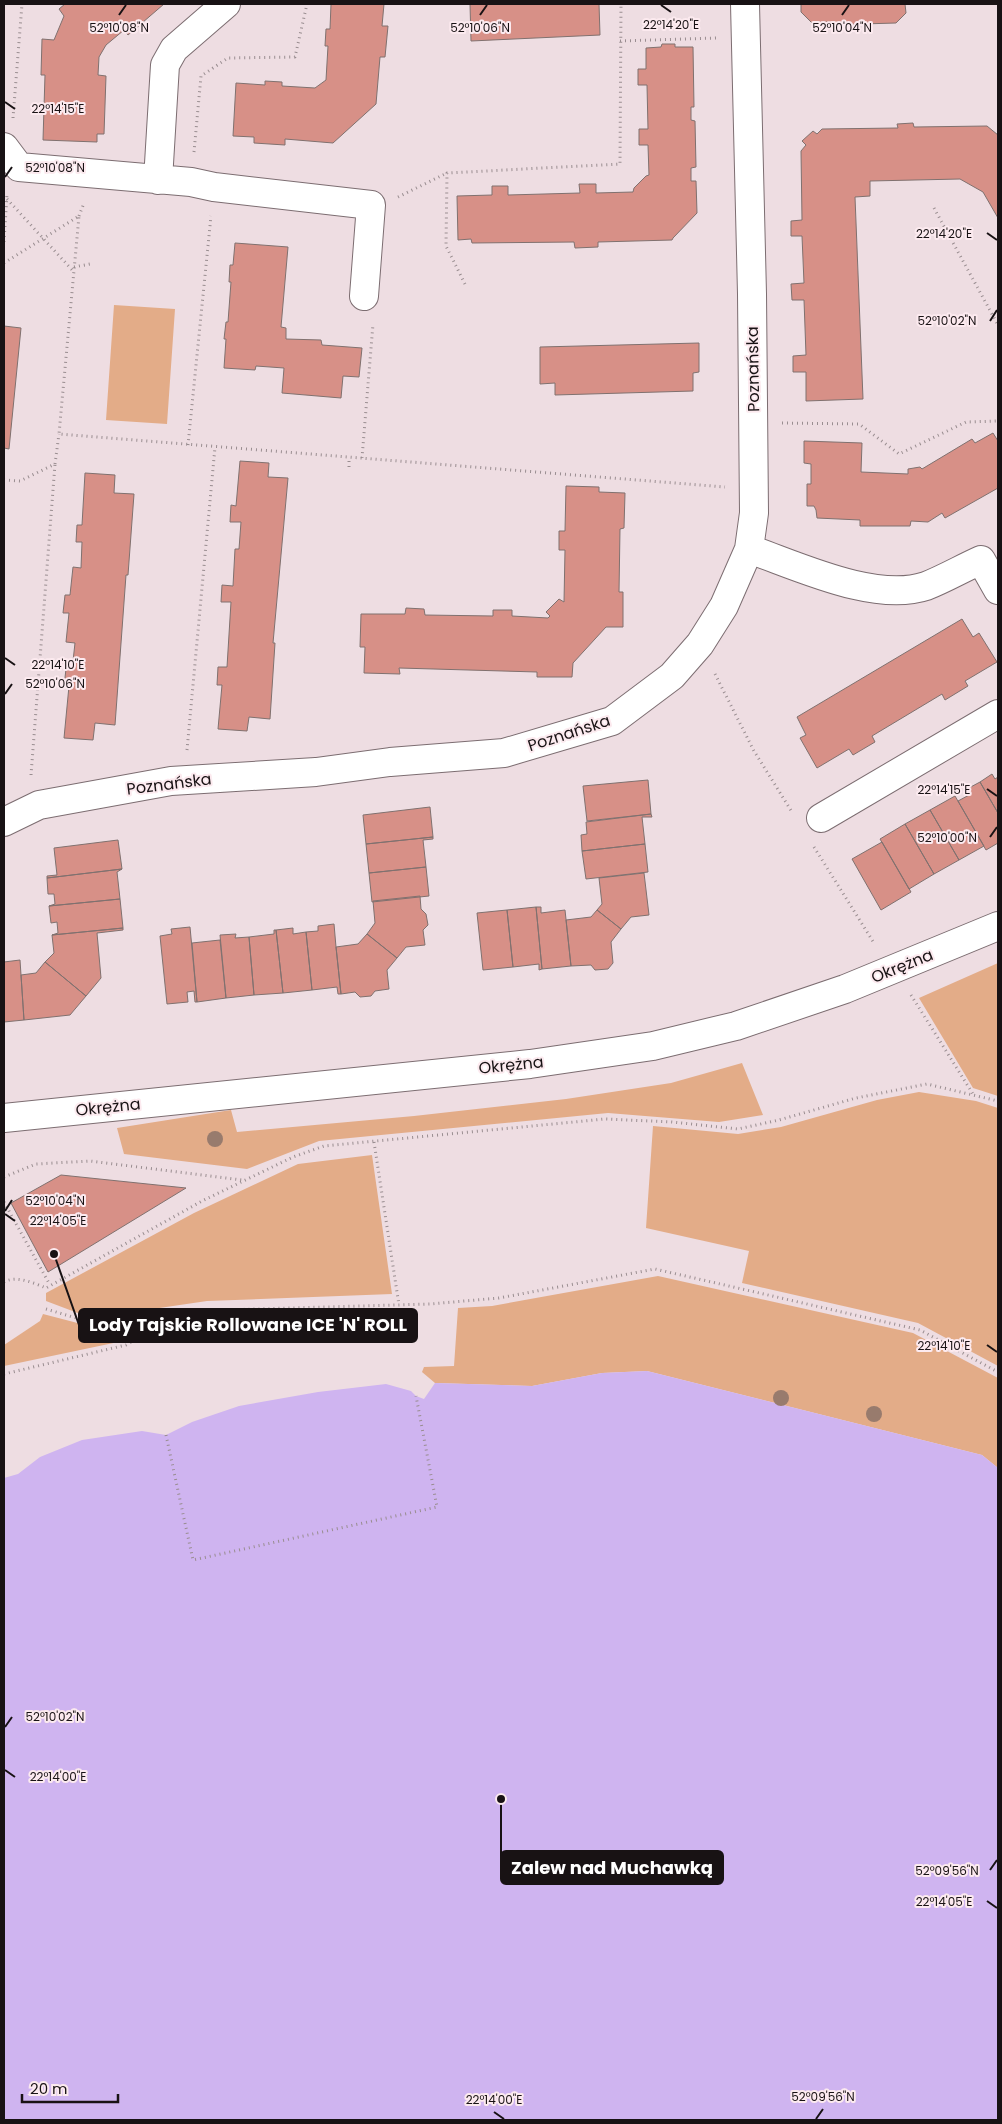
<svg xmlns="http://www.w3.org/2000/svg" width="1002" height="2124" font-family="Poppins,sans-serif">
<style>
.green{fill:#e3ac88}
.water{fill:#cfb4f0}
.building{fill:#d79087;stroke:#80716f}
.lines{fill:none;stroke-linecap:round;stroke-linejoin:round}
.minor-casing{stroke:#7c6d71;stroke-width:30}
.path{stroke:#998d90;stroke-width:3;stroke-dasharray:1 4;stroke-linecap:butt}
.minor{stroke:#fff;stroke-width:28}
.tree{fill:#987b6d}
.ticks{fill:none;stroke:#181214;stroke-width:2}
.labels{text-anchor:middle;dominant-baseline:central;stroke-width:4;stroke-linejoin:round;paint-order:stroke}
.street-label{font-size:16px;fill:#181214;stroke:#fceaef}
.ticks-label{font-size:12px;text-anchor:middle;fill:#181214;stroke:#fceaef;stroke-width:4;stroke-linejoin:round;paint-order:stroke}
.leader{fill:none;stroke:#181214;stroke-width:2}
.callout-dot{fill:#181214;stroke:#fceaef;stroke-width:2}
.callout{fill:#181214;stroke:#181214;stroke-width:2}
.callout-label{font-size:18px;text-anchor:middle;font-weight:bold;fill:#fff}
</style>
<rect width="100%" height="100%" fill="#eedde2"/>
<!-- green -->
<path class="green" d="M114,305L175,309L167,424L106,420Z
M998,963V1096L973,1088L919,998Z
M742,1063L763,1115L719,1122L608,1113L319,1141L247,1169L124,1154L117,1128L231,1110L237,1132L414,1116L566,1099L671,1083Z
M919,1092L976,1101L998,1108V1366L918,1323L742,1283L749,1251L646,1228L653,1126L738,1134L781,1127L877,1100Z
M372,1155L392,1294L207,1301L105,1316L83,1315L46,1301V1293L194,1213L298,1164Z
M658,1276L913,1333L998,1378V1468L982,1455L647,1371L602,1373L532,1386L435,1383L422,1372L424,1367L454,1366L458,1308L492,1306Z
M43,1314L89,1326L156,1323L123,1341L4,1366V1345L40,1321Z"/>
<!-- water -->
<path class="water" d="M647,1371L982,1455L998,1468V2120H4V1478L18,1474L40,1457L82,1440L142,1431L166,1435L192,1422L239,1406L318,1392L386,1384L411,1391L416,1396L424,1399L435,1383L532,1386L602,1373Z"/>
<!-- building -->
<path class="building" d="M65,4H164L128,35L124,30L106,45L99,57L98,75L106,76L104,134H97V142L43,140L45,75H41L42,39L54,40L64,16L59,9Z
M331,4H384L382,26H388L385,57H380L376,104L333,143L285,139V145L254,143V137L233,136L236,83L265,85V81L282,82V86L315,88L326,80L328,46H325L326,29H330Z
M470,4H599L600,35L471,41Z
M801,4H905L906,13L896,23L827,25V22L812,23L801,12Z
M662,44H675V47H693L694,107H691V120L695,121L696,167L691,168V181H696L697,213L673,238L672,240L598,242V247L575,248L574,242L472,243L471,239L458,240L457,196L492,195V186H508V195L580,193L579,184H596V193L633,192L634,188L646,176L649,175L648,145H639V129H648L647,85H638V69H646V48L661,47Z
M913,123L914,127L987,126L998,135V218L983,192L960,179L870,181V196L855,197L863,399L806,401V372H793V356L806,355L804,300H792L791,284L804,283L802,236H791V221L802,220L801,151L806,145L802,141L813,131L817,134L822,129L898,128L897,124Z
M235,243L288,247L281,327L286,328V339L321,340L322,345L362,348L359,377L343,376L341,398L282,393L284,368L256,366L255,370L224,368L226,339H224L226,322H228L231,282H229L230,265H233Z
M4,326L21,328L9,449L4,448Z
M699,343V372L693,373V391L555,395V383L540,384V347Z
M993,433L998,441V488L945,518L942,513L928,522L911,521L910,526H860V520L817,518L816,510L814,506H807V484H811V464L804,463V441L862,443L861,472L908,474V469L920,467L922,469L972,439L975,443Z
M240,461L269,463L268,477L288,478L273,643H275L270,719L249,717L247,731L218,729L222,685H217L218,667H227L231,602H221L222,585L233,586L235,549H239L241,522H230L231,505L236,506Z
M85,473L115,475L114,493L134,494L128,575H126L115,725L95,723L93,740L64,738L69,686H64L66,669L72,670L75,643L66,642L69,613H63L65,595H70L73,567L81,568L82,542H76L77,525H82Z
M566,486L599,487V492L625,493L624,528L620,529L619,592H623V627H606L573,663L572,677H537V672L399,668L400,674L364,673L365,647H360L361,614H405L406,608L424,609L425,615L493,616V610H512V616L548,618L550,616L546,612L559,599L564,602L565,550H559V531H565Z
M962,619L973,637L979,633L997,662L965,681L968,686L945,700L942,694L872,736L875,742L853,755L849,749L817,768L800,738L806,735L797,717Z
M992,774L995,779L998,777V813L980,782Z
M648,780L651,814L587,821L583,786Z
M980,782L998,813V843L986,850L958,801L971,794L967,789Z
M955,796L984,846L959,860L930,810Z
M430,807L433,837L366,844L363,815Z
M930,810L959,860L934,874L905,824Z
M651,814L652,817H642L645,844L582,851L581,835L587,834L586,822Z
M905,824L934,874L909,889L880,839Z
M433,837V839L423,840L426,867L369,873L366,844Z
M118,840L122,869L47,878V876L57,875L54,848Z
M882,842L911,892L881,910L852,859Z
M645,844L648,872L586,879L582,851Z
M426,867L429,896L372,902L369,873Z
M122,869L117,872L120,899L49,906L55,904L54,894H48L47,878Z
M644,873L649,915L631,917L621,929L597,910L602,904L599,878Z
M420,896L421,909L426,914L428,925L423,930L425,945L406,947L397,958L367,934L375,923L373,901Z
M120,899L123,928L52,935L58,933L57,922L51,923L49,906Z
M536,907L542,969L539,970V964L513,967L507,910Z
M536,907H541V913L565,910L571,966L542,969Z
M507,910L513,967L483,970L477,913Z
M597,910L621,929L611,942L613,963L608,969L595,970L591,965L571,966L566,920L591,917Z
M334,924L336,947L341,994H338L337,987L312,990L306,932L318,931V926Z
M190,927L197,1002H195L194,991L187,992L188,1002L167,1004L160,936L172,934L171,929Z
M123,928V930L97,933L101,978L86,996L45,962L54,953L52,935Z
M293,928V934L306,932L312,990L283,993L276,930Z
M274,930H276L283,993L254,995L249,937L274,934Z
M236,934L235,938L249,937L254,995L226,998L220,935Z
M367,934L397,958L387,970L389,989L375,991L371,996L360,997L355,992L341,994L336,947L358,944Z
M220,940L226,998L197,1002L192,943Z
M20,960L24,1020L4,1022V962Z
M45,962L86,996L70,1015L24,1020L21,975L36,973Z
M61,1175L186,1188L48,1272L11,1203Z"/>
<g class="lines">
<!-- minor casing -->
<g class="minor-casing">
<path id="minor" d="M4,147L19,167L191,182L214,187L371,205L364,296
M158,180L165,65L174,49L226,4
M749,549C798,566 875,603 926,586C944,579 963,568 981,560L998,590
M821,818L998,714
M4,822L39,805L171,781L316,772L390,762L504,753L612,721L672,676L700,644L724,606L749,549L754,513L752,294L745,4
M4,1118L530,1064L653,1046L736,1026L845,989L998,926"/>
</g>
<!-- path -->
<path class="path" d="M620,41L716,38
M13,118L22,4
M194,152L201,76L228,58L295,57L307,4
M398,197L447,173
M7,199L74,272
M934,208L998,325
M79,216L84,203
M4,242L7,194
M4,263L79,216L59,434L725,487
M74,267L90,264
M465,284L446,246L447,173L620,164L621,4
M782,423L859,424L899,454L966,422L998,421
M188,445L211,216
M362,458L373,324
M349,467V457
M4,480L20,481L55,464L59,434
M715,674L754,751L792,812
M187,750L215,447
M31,775L55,464
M814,847L874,943
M911,995L973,1094
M374,1142L399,1305
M4,1177L36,1164L90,1161L242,1180
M4,1202L50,1285
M4,1282C16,1275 34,1283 46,1288L202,1201L293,1157L324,1146L605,1119L672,1122L738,1129L779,1120L856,1098L927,1084L998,1101
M46,1309L76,1318L104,1323L181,1313L222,1310L430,1304L499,1298L655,1269L920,1330L998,1372
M4,1374L126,1345L178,1315
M166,1435L193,1560L437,1507L416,1396"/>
<!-- minor -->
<use href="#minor" class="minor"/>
</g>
<!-- trees -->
<g class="tree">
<circle cx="215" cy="1139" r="8"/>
<circle cx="781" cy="1398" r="8"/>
<circle cx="874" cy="1414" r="8"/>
</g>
<!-- ticks -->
<path class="ticks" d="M661,5L671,12M119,15L126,5M480,15L487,5M842,15L849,5M5,102L15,109M5,177L12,167M987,233L997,240M990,321L997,310M5,658L15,665M5,694L12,684M987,789L997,796M990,837L997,827M5,1211L12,1200M5,1214L15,1221M987,1345L997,1352M5,1727L12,1717M5,1770L15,1777M990,1870L997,1860M987,1901L997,1908M494,2112L504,2119M816,2119L823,2109"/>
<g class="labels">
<!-- street labels -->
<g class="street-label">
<text transform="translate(753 369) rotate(-91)">Poznańska</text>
<text transform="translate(569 733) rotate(-18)">Poznańska</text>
<text transform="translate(169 784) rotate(-7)">Poznańska</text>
<text transform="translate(902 966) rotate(-22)">Okrężna</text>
<text transform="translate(511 1065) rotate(-6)">Okrężna</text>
<text transform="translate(108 1107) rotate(-6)">Okrężna</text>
</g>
</g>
<g class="ticks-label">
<text x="671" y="29">22°14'20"E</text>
<text x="119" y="32">52°10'08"N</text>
<text x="480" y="32">52°10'06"N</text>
<text x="842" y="32">52°10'04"N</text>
<text x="58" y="113">22°14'15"E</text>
<text x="55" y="172">52°10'08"N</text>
<text x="944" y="238">22°14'20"E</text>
<text x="947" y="325">52°10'02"N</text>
<text x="58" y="669">22°14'10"E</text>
<text x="55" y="688">52°10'06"N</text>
<text x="944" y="794">22°14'15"E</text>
<text x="947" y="842">52°10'00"N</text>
<text x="55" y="1205">52°10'04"N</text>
<text x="58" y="1225">22°14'05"E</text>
<text x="944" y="1350">22°14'10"E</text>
<text x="55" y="1721">52°10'02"N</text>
<text x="58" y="1781">22°14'00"E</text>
<text x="947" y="1875">52°09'56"N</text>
<text x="944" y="1906">22°14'05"E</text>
<text x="823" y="2101">52°09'56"N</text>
<text x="494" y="2104">22°14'00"E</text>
</g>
<!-- callouts -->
<path class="leader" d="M54 1254L79 1325M501 1799L501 1868"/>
<g class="callout-dot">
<circle cx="54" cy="1254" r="5"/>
<circle cx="501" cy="1799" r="5"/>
</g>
<g class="callout">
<rect x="79" y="1309" width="338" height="33" rx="5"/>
<rect x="501" y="1851" width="222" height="33" rx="5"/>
</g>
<g class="callout-label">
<text x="248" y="1331">Lody Tajskie Rollowane ICE 'N' ROLL</text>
<text x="612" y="1874">Zalew nad Muchawką</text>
</g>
<!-- border -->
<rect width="1002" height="2124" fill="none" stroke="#181214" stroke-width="10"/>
<!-- scale -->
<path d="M22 2094v8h96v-8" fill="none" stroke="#181214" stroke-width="2.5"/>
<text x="30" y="2094" font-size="15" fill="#181214" stroke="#fceaef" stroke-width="4" paint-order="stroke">20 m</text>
</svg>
